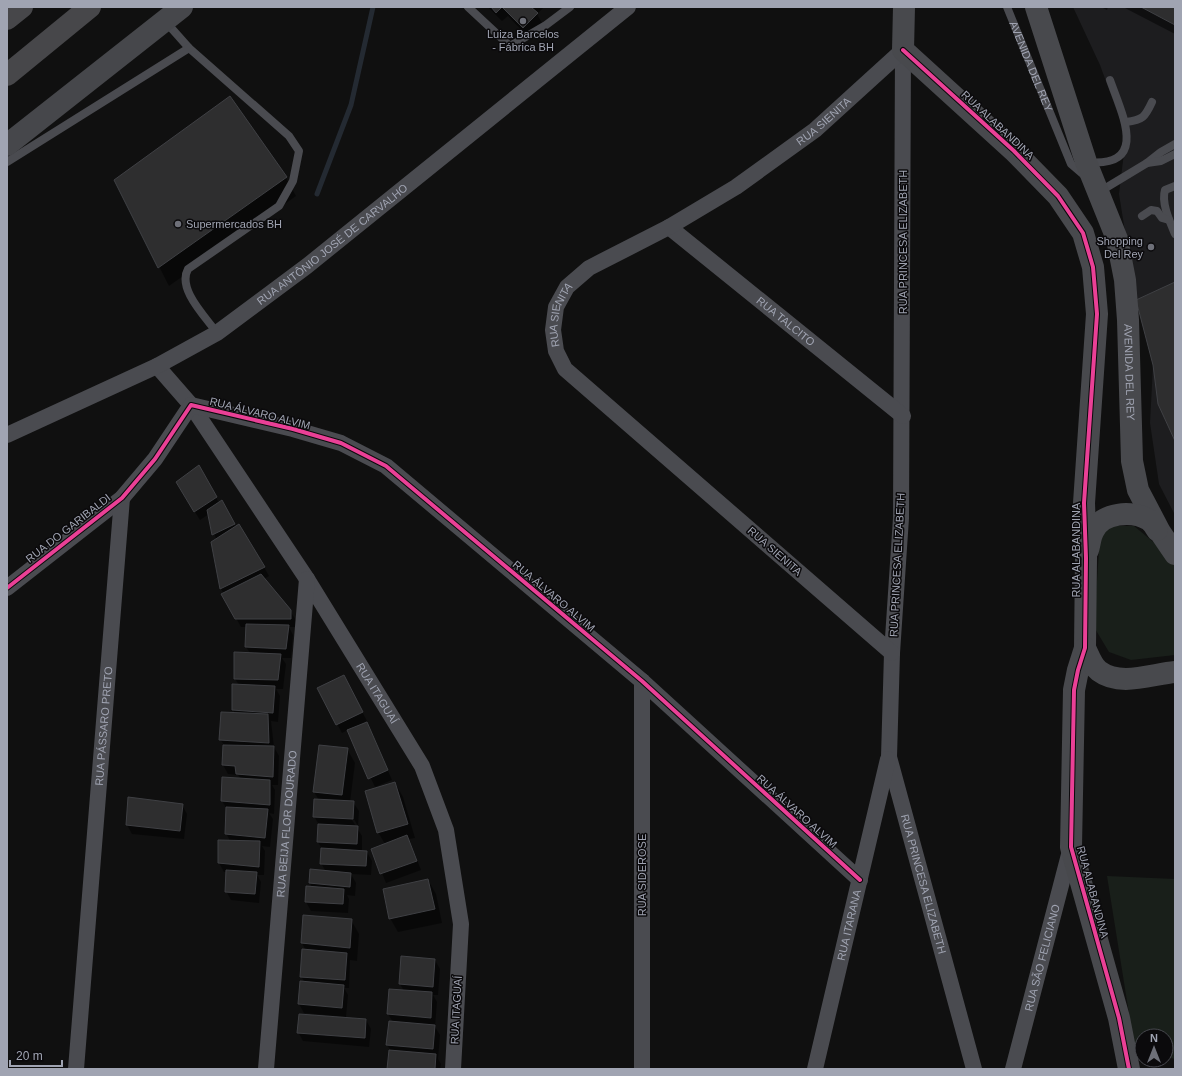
<svg xmlns="http://www.w3.org/2000/svg" width="1182" height="1076" font-family="Helvetica,sans-serif">
<style>
.built{fill:#1d1d1f}
.green{fill:#191f1a}
.shadow{fill:#0007}
.lines{fill:none;stroke-linecap:round;stroke-linejoin:round}
.stream{stroke:#242a32;stroke-width:5}
.building{fill:#2e2e2f;stroke:#3f4044}
.lane{stroke:#4a4b50;stroke-width:8}
.street{stroke:#4a4b50;stroke-width:16}
.secondary{stroke:#48494d;stroke-width:22}
.primary{stroke:#46474b;stroke-width:22}
.highway{stroke:#47474a;stroke-width:22}
.cycleway-casing{stroke:#0b0a0c;stroke-width:6}
.cycleway{stroke:#ea4096;stroke-width:4}
.poi-dot{fill:#6e7079;stroke:#0b0a0c;stroke-width:1.5}
.labels{text-anchor:middle;dominant-baseline:central;stroke-width:3;stroke-linejoin:round;paint-order:stroke}
.poi-label{font-size:11px;fill:#a0a4b2;stroke:#0b0a0c}
.street-label{font-size:11px;fill:#a0a4b2;stroke:#0b0a0c}
</style>
<rect width="100%" height="100%" fill="#101010"/>
<!-- built -->
<path class="built" d="M1073,7H1175V515L1159,484L1150,423L1153,365L1136,300L1119,194L1126,136L1100,65Z"/>
<!-- green -->
<path class="green" d="M1114,526H1134L1175,560V655L1131,660L1109,652L1094,627L1100,535Z
M1107,876L1175,879V1059L1166,1057V1036H1142V1052L1135,1051Z"/>
<!-- shadow -->
<path class="shadow" d="M488,7H544L537,14L542,23L528,37L508,16L502,21Z
M1101,7H1108L1107,10Z
M1123,7H1175V34Z
M286,178L296,196L169,286L115,180Z
M199,466L219,503L227,510L236,527L264,567L269,576L264,579L290,611L296,620V627H289L293,635L291,658H282L286,664L283,689H276L280,696L278,722L271,721L274,747L279,756L278,785H272L275,790L274,814L269,813L273,819L270,847L262,846L265,851L264,875H257L261,882L259,903L231,900L226,891L227,872H224L219,863L230,841L226,833L227,809L222,801L241,779L238,775L228,774L223,765L224,745L220,739L235,714L233,710L239,685L235,679L250,653L246,647L247,627H241L223,595L224,594L221,589L212,542L216,539L209,514L200,520L182,491Z
M348,685L367,721L359,725L360,726L367,723L392,780L375,787L348,730L342,733L337,724Z
M347,749L355,763L350,802H353L359,811L358,826L351,814L349,815L362,836V852H367L372,861L371,875L351,874L356,883L355,896L347,895L349,899L348,913L311,911L306,902L312,888L310,883L311,870L326,872L321,863L322,849L318,842L319,825L314,816L319,800L314,792Z
M395,783L403,797L415,838L409,839L421,870L386,883L372,849L385,844L378,832Z
M182,805L187,814L184,839L132,834L127,825Z
M428,880L436,894L442,923L398,932L390,918Z
M351,920L359,934L357,961L350,960L349,988H344L348,995L346,1017L304,1013L299,1004L305,983L301,976L306,951L302,943Z
M435,960L440,969L438,995H433L437,1002L435,1027L440,1035L438,1059L441,1064L440,1069H388L391,1051L387,1045L393,1022L388,1014L404,991L400,984Z
M366,1020L371,1029L369,1047L303,1041L298,1032Z"/>
<g class="lines">
<!-- stream -->
<path class="stream" d="M317,194L351,105L373,7"/>
</g>
<!-- building -->
<path class="building" d="M491,7H531L538,13L523,28L502,7L496,13Z
M1141,7H1175V25Z
M230,96L287,177L158,268L114,180Z
M1175,282V441L1158,404L1153,365L1136,300Z
M199,465L217,497L194,512L176,482Z
M222,500L235,524L212,535L207,510Z
M239,524L265,567L220,589L211,542Z
M261,574L291,610V619H235L221,594Z
M246,624L289,625L286,649L245,647Z
M234,652L281,654L278,680L234,679Z
M344,675L363,712L336,725L317,688Z
M232,684L275,686L273,713L232,710Z
M221,712L268,714L269,743L219,740Z
M367,722L388,770L368,779L347,730Z
M223,745L274,746L273,777L236,774L235,766L222,765Z
M319,745L348,748L342,795L313,792Z
M222,777L270,780V805L221,801Z
M395,782L408,824L377,833L365,791Z
M128,797L183,804L180,831L126,825Z
M314,799L354,801L353,819L313,817Z
M226,807L268,809L265,838L225,834Z
M318,824L358,826L357,844L317,842Z
M407,835L417,861L380,874L371,849Z
M218,840L260,841L259,867L218,863Z
M321,848L367,851L366,866L320,864Z
M310,869L351,873L350,887L309,883Z
M226,870L257,872L255,894L225,892Z
M428,879L435,909L389,919L383,889Z
M306,886L344,889L343,904L305,902Z
M303,915L352,919L350,948L301,943Z
M302,949L347,953L345,980L300,977Z
M401,956L435,959L433,987L399,984Z
M300,981L344,985L342,1008L298,1004Z
M389,989L432,992L431,1018L387,1014Z
M299,1014L366,1019L365,1038L297,1033Z
M389,1021L435,1025L433,1049L386,1045Z
M389,1050L436,1054L435,1069H387Z"/>
<g class="lines">
<!-- lane -->
<g class="lane">
<path d="M468,7L510,46L546,25L570,7"/>
<path id="s1" d="M1007,7L1071,164L1085,176"/>
<path d="M165,21L189,48L289,136L299,151L293,181L279,206L188,269C177,289 205,316 217,333"/>
<path d="M1126,122C1143,120 1145,117 1152,102"/>
<path d="M7,162L189,48"/>
<path d="M1087,162C1150,168 1122,114 1110,80"/>
<path d="M1147,163L1161,152L1175,144"/>
<path d="M1175,186L1165,190C1161,203 1170,222 1175,234"/>
<path d="M1099,192L1147,163L1161,161L1175,154"/>
<path d="M1142,216L1151,210L1157,211L1162,218L1169,220"/>
</g>
<!-- street -->
<g class="street">
<path id="s2" d="M903,50L901,518L892,653L889,757L974,1069"/>
<path id="s3" d="M669,227L903,416"/>
<path id="s4" d="M157,366L191,405L307,579L422,766L446,830L461,924L453,1069"/>
<path id="s5" d="M7,435L157,366L217,333L307,266L628,7"/>
<path d="M7,588L122,498L155,459L191,405L293,429L341,443L386,466L642,681L860,880"/>
<path id="s6" d="M892,653L565,369L556,351L553,330L556,307L567,287L589,268L669,227L736,187L815,130L903,50"/>
<path d="M642,681V1069"/>
<path id="s7" d="M76,1069L122,498"/>
<path id="s8" d="M266,1069L307,579"/>
<path id="s9" d="M815,1069L888,759"/>
<path id="s10" d="M1013,1069L1071,847"/>
</g>
<!-- secondary -->
<g class="secondary">
<path d="M904,7L903,50L1014,151L1058,196L1083,233L1093,267L1097,314L1084,503L1086,558L1085,648L1078,670L1074,690L1071,847L1119,1018L1129,1069"/>
<path id="s11" d="M1036,7L1086,162L1117,239L1125,280L1128,320L1132,461L1138,490L1160,532L1175,554"/>
<path d="M1088,550C1090,544 1090,537 1093,532C1101,512 1133,510 1149,520C1152,522 1155,526 1157,530"/>
<path d="M1085,648C1089,656 1092,666 1099,671C1120,687 1152,674 1175,672"/>
</g>
<!-- primary -->
<path class="primary" d="M7,145L182,7"/>
<!-- highway -->
<path class="highway" d="M7,19L22,7
M7,75L90,7"/>
<!-- cycleway casing -->
<g class="cycleway-casing">
<path id="cycleway" d="M903,50L1014,151L1058,196L1083,233L1093,267L1097,314L1084,503L1086,558L1085,648L1078,670L1074,690L1071,847L1119,1018L1129,1069
M7,588L122,498L155,459L191,405L293,429L341,443L386,466L642,681L860,880"/>
</g>
<!-- cycleway -->
<use href="#cycleway" class="cycleway"/>
</g>
<!-- markers -->
<g class="poi-dot">
<circle cx="523" cy="21" r="4"/>
<circle cx="178" cy="224" r="4"/>
<circle cx="1151" cy="247" r="4"/>
</g>
<g class="labels">
<!-- poi labels -->
<g class="poi-label">
<text x="523" y="34">Luiza Barcelos<tspan x="523" dy="13">- Fábrica BH</tspan></text>
<text x="186" y="224" text-anchor="start">Supermercados BH</text>
<text x="1143" y="241" text-anchor="end">Shopping<tspan x="1143" dy="13">Del Rey</tspan></text>
</g>
<!-- street labels -->
<g class="street-label">
<text stroke="none"><textPath href="#s1" startOffset="64">AVENIDA DEL REY</textPath></text>
<text stroke="none"><textPath href="#s6" startOffset="827">RUA SIENITA</textPath></text>
<text transform="translate(998 125) rotate(43)">RUA ALABANDINA</text>
<text transform="translate(903 242) rotate(-90)">RUA PRINCESA ELIZABETH</text>
<text stroke="none"><textPath href="#s5" startOffset="379">RUA ANTÔNIO JOSÉ DE CARVALHO</textPath></text>
<text stroke="none"><textPath href="#s6" startOffset="491">RUA SIENITA</textPath></text>
<text stroke="none"><textPath href="#s3" startOffset="150">RUA TALCITO</textPath></text>
<text stroke="none"><textPath href="#s11" startOffset="380">AVENIDA DEL REY</textPath></text>
<text transform="translate(260 413) rotate(14)">RUA ÁLVARO ALVIM</text>
<text transform="translate(68 528) rotate(-38)">RUA DO GARIBALDI</text>
<text transform="translate(1076 550) rotate(-90)">RUA ALABANDINA</text>
<text transform="translate(775 551) rotate(41)">RUA SIENITA</text>
<text transform="translate(897 565) rotate(-87)">RUA PRINCESA ELIZABETH</text>
<text transform="translate(554 596) rotate(40)">RUA ÁLVARO ALVIM</text>
<text stroke="none"><textPath href="#s4" startOffset="395">RUA ITAGUAÍ</textPath></text>
<text stroke="none"><textPath href="#s7" startOffset="344">RUA PÁSSARO PRETO</textPath></text>
<text transform="translate(797 811) rotate(42)">RUA ÁLVARO ALVIM</text>
<text stroke="none"><textPath href="#s8" startOffset="246">RUA BEIJA FLOR DOURADO</textPath></text>
<text transform="translate(642 875) rotate(-90)">RUA SIDEROSE</text>
<text stroke="none"><textPath href="#s2" startOffset="839">RUA PRINCESA ELIZABETH</textPath></text>
<text transform="translate(1093 892) rotate(75)">RUA ALABANDINA</text>
<text stroke="none"><textPath href="#s9" startOffset="148">RUA ITARANA</textPath></text>
<text stroke="none"><textPath href="#s10" startOffset="115">RUA SÃO FELICIANO</textPath></text>
<text transform="translate(456 1010) rotate(-87)">RUA ITAGUAÍ</text>
</g>
</g>
<!-- border -->
<rect width="1182" height="1076" fill="none" stroke="#a0a4b2" stroke-width="16"/>
<!-- north arrow -->
<g transform="translate(1154 1048)"><circle r="19" fill="#0b0a0c" stroke="#47484e"/>
<path d="M0-3L7 15L0 10L-7 15Z" fill="#6e7079"/>
<text y="-6" font-size="11" font-weight="bold" text-anchor="middle" fill="#a0a4b2">N</text>
</g>
<!-- scale -->
<path d="M10 1060v6h52v-6" fill="none" stroke="#a0a4b2" stroke-width="2"/>
<text x="16" y="1060" font-size="12" fill="#a0a4b2" stroke="#0b0a0c" stroke-width="3" paint-order="stroke">20 m</text>
</svg>
